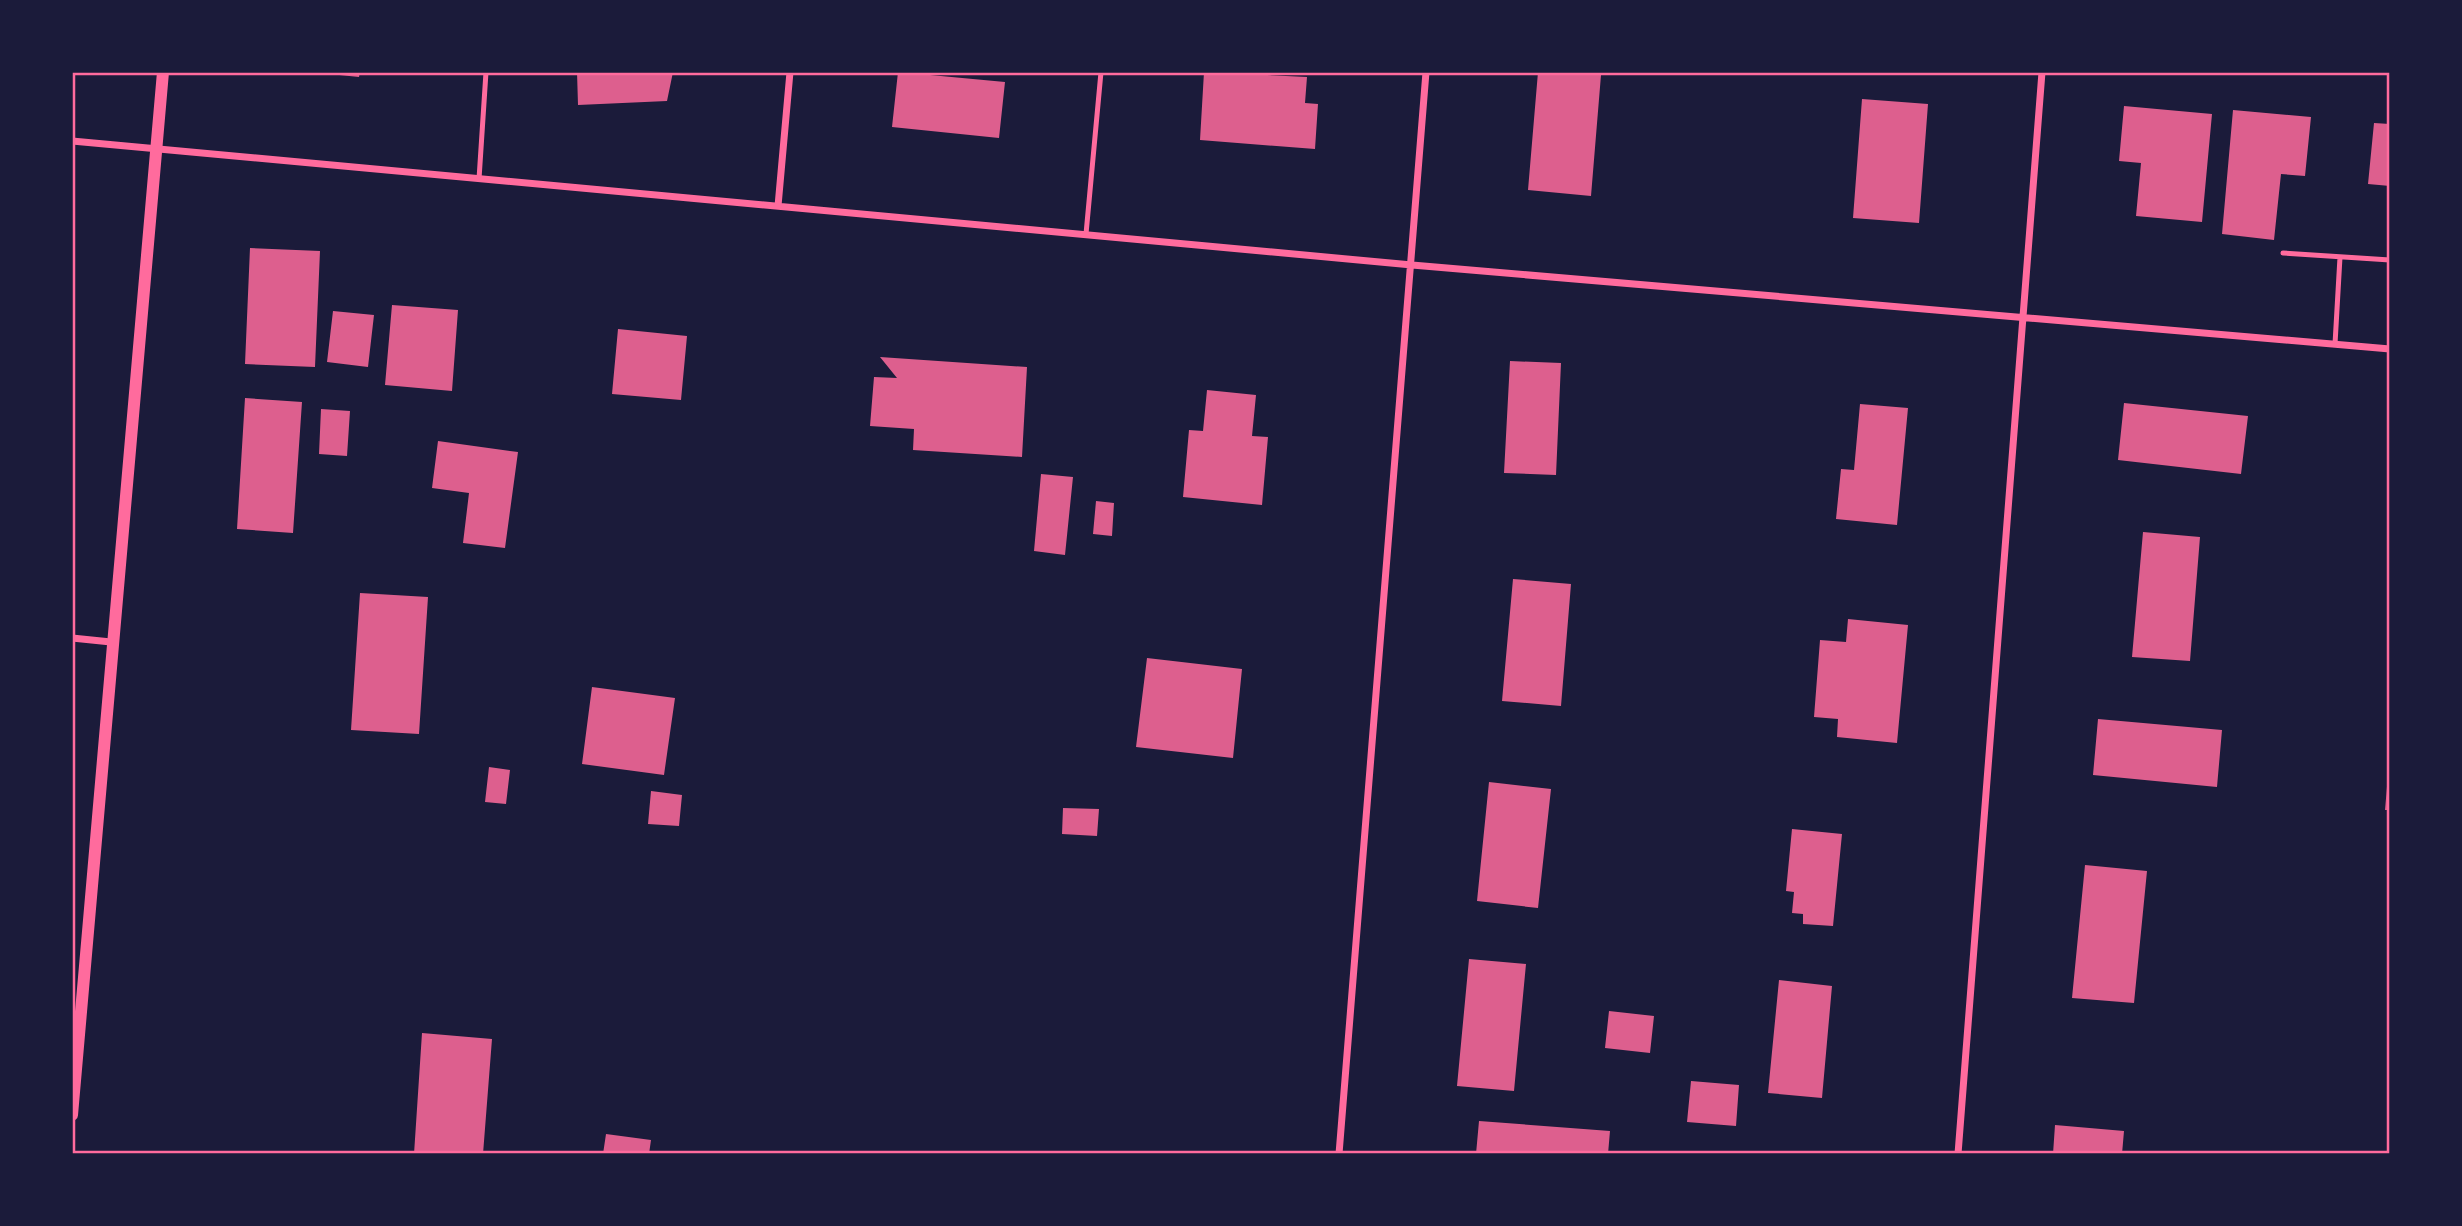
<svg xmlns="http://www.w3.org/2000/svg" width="2462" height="1226" font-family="Merriweather,serif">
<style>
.building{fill:#dd5f8e}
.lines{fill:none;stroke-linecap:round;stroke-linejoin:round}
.service{stroke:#ff6b9d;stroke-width:5}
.minor{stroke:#ff6b9d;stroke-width:7}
.tertiary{stroke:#ff6b9d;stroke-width:12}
.neatline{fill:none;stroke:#ff6b9d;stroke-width:2.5}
</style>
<rect width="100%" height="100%" fill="#1b1b3a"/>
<!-- building -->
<path class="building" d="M310,72H360L359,77Z
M577,72H673L667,101L578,105Z
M898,72L1005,82L999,138L892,127Z
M1204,72L1307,77L1305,103L1318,104L1315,149L1200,140Z
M1538,72L1601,75L1591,196L1528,190Z
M1862,99L1928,104L1919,223L1853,218Z
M2124,106L2212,114L2202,222L2136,216L2141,163L2119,161Z
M2233,110L2311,117L2305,176L2281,174L2274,240L2222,234Z
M2374,123L2390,124V186L2368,184Z
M250,248L320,251L315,367L245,364Z
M392,305L458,310L452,391L385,385Z
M333,311L374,315L368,367L327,362Z
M618,329L687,336L681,400L612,394Z
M880,357L1027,367L1022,457L913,450L914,429L870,426L874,377L897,378Z
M1510,361L1561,363L1556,475L1504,473Z
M1207,390L1256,395L1252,436L1268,437L1262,505L1183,497L1189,430L1203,431Z
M245,398L302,402L293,533L237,529Z
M2124,403L2248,416L2241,474L2118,460Z
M1860,404L1908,408L1897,525L1836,519L1841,469L1854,470Z
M321,409L350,411L347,456L319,454Z
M438,441L518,452L505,548L463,543L469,493L432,488Z
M1041,474L1073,477L1065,555L1034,551Z
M1096,501L1114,503L1112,536L1093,534Z
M2143,532L2200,537L2190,661L2132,657Z
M1513,579L1571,584L1561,706L1502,701Z
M360,593L428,597L419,734L351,730Z
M1848,619L1908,625L1897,743L1837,737L1838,719L1814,717L1820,640L1846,642Z
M1147,658L1242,669L1233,758L1136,747Z
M592,687L675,698L664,775L582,764Z
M2098,719L2222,730L2217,787L2093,775Z
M489,767L510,770L506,804L485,802Z
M2388,775H2390V810H2385Z
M1489,782L1551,789L1538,908L1477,901Z
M651,791L682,795L679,826L648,824Z
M1063,808L1099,809L1097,836L1062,834Z
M1792,829L1842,834L1833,926L1803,924V914L1792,913L1794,892L1786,891Z
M2085,865L2147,871L2134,1003L2072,998Z
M1469,959L1526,964L1514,1091L1457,1086Z
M1779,980L1832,986L1822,1098L1768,1093Z
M1609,1011L1654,1016L1650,1053L1605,1048Z
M422,1033L492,1039L483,1154H414Z
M1691,1081L1739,1085L1736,1126L1687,1122Z
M1479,1121L1610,1131L1608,1154H1476Z
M2055,1125L2124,1131L2122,1154H2053Z
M606,1134L651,1140L649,1154H603Z"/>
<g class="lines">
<!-- service -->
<path class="service" d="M479,179L486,72
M1086,234L1101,72
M2283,253L2390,260
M2335,344L2340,257"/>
<!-- minor -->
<path class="minor" d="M72,141L1412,265L2390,349
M778,206L790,72
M72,638L111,642
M1339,1154L1426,72
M1958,1154L2042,72"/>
<!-- tertiary -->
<path class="tertiary" d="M72,1115L163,72"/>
</g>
<!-- border -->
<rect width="2462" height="1226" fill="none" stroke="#1b1b3a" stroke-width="147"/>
<rect x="74" y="74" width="2314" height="1078" class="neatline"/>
</svg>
